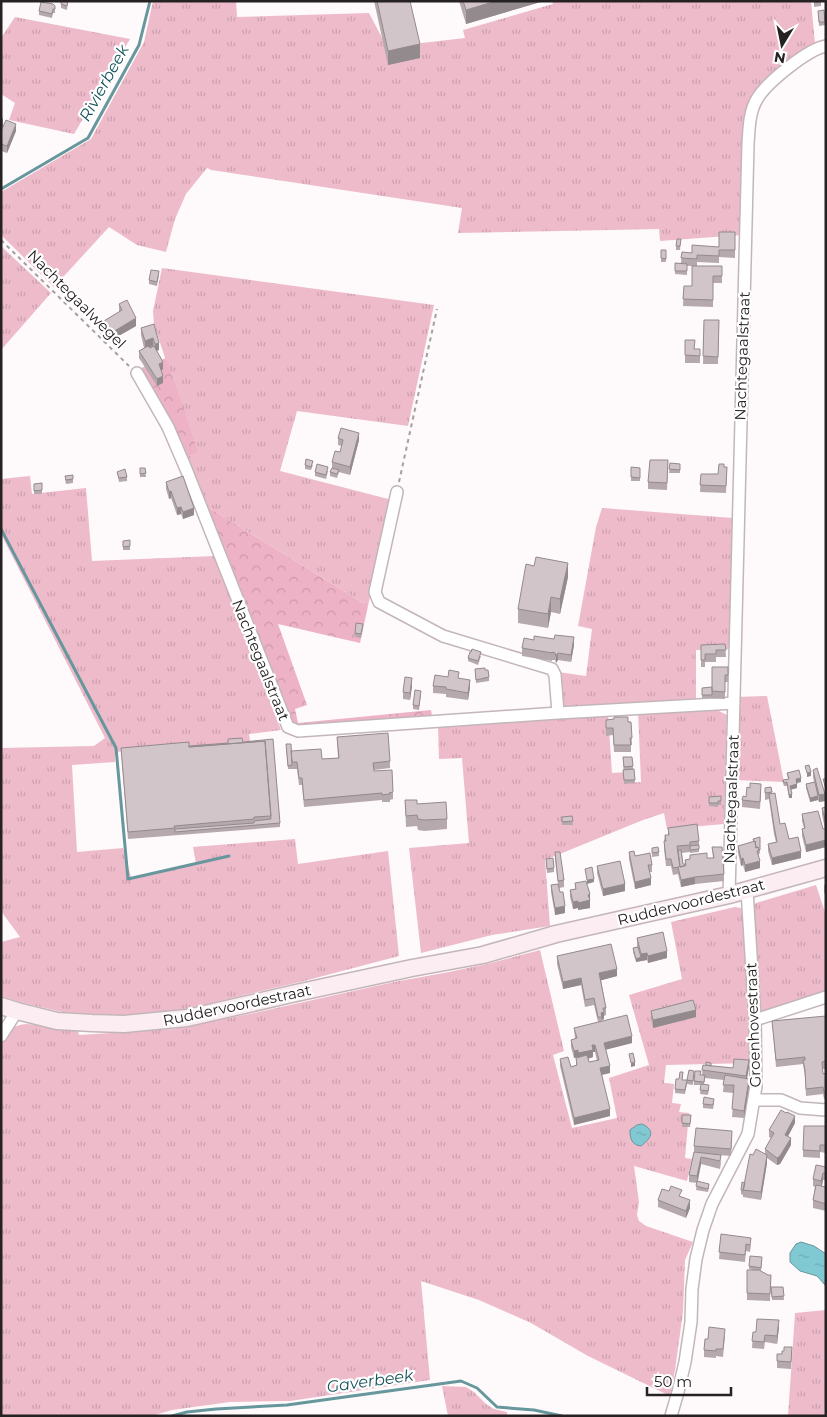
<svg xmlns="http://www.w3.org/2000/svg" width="827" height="1417" font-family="Montserrat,sans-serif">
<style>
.grass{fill:url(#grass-tufts)}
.forest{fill:url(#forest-crowns)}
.water{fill:url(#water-ripples);stroke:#66979d}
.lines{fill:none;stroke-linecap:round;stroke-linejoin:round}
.stream{stroke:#66979d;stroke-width:3}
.street-casing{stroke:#c3b6ba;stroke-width:14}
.secondary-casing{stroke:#c3b6ba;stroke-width:19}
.path{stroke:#a49fa0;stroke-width:2;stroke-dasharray:4 4;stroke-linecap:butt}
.street{stroke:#fff;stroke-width:11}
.secondary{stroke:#fcedf2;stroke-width:16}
.wall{fill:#b5a9ad;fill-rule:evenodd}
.shaded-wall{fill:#938a8d}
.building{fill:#d2c5c9;stroke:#938a8d}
.labels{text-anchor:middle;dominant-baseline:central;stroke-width:4.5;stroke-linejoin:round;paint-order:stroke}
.street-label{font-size:15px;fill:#262122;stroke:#fff}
.water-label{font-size:16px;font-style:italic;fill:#15535b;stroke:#fff}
</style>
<defs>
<pattern id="grass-tufts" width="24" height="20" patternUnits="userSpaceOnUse" patternTransform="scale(1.25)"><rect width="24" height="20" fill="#eebbcb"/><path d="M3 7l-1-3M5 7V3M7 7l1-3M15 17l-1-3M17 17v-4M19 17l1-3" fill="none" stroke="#cca0ae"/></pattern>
<pattern id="forest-crowns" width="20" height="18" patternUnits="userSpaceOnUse" patternTransform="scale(1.25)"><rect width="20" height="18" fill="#eeb2c6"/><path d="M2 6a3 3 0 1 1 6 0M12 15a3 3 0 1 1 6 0" fill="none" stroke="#c9a"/></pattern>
<pattern id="water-ripples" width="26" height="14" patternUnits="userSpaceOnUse" patternTransform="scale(1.25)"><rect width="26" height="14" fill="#81c9d2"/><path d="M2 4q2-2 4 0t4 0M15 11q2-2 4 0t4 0" fill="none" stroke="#6facb4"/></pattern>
</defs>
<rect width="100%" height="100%" fill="#fef9fa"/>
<!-- grass -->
<path class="grass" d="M153,1H236L237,17L369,13L387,47L465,38L463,30L553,4L552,1H811L815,44L753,97L741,235L660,241L659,229L458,233L462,208L211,170L207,168L186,194L175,219L166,252L137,245L109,227L54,287L1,235V192L91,139L144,42Z
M15,17L130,39L74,134L9,120L15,103L1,94V38Z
M1,246L51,293L1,350Z
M162,268L434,305L408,426L297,411L280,471L392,500L368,606L213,510L205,508L187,457L197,452L154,325L153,311Z
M30,476L32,494L86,488L92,561L215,556L281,730L249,734L250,741L115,752V762L72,765L77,852L123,848L131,877L196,864L193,847L295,839L298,864L388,851L399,956L304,981L173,1012L113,1016L62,1012L16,1001L1,996V942L20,937L1,911V748L94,746L105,738L1,534V479Z
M602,508L733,518L730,649L696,650V700L572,708L563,707L560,695L558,672L586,676L592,629L578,626L596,527Z
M767,696L784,782L736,780L737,697Z
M688,709L717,710L727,715L724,824L667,829L664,813L643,820L545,860L550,926L492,935L421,953L409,848L469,843L462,758L439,759L438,726L608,714L612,773L629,772V783L641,782L638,711Z
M816,885L826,915V992L762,1014L758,1009L753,906L756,903Z
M735,907L741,908L743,917L751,1063L666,1065L664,1083L674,1084L672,1103L681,1104L679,1112L689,1113L685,1158L692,1159L687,1181L634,1166L639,1202L637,1215L639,1221L646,1226L693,1242L685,1260L683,1312L675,1370L670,1396L588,1356L531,1323L479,1300L421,1281L430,1380L290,1401L230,1402L172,1410L151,1416H1V1040C10,1030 13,1025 27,1024L78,1030L79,1035L174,1029L254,1013L394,982L449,972L491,963L540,950L564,1051L553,1055L572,1128L617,1118L609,1078L649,1065L629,995L682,979L671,922Z
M826,1310V1416H788L795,1313Z
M442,1386L466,1387L474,1392L486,1404L494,1409L507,1412V1416H448Z"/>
<!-- forest -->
<path class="forest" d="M166,358L198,452L187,457L154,389L139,369Z
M205,508L213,510L368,606L360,643L278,624L307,705L295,709L298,723L431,710L433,721L293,731Z"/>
<!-- water -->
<path class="water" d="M642,1124C657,1131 650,1139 641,1146C632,1145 630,1139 630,1130L637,1125Z
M801,1242L814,1246L826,1254V1286L817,1276L800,1271L790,1262V1253L796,1244Z"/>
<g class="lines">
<!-- stream -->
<path class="stream" d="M1,189L88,138L139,45L150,1
M1,529L116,748L128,879L229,856
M172,1416L187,1412L216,1409L287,1405L461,1381L477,1388L497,1407L534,1410L562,1416"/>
<!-- street casing -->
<g class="street-casing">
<path id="street" d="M137,373L168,427L186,469L288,727L298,731L558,713L734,703
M397,492L375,592L379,602L443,636L552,669L555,675L558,713
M729,895L748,144C749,130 749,112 757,99C766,83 808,49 826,46
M755,1020L826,997
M1,1036L17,1011
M754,1100H781L800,1108L826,1110
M671,1416L678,1392L685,1362L691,1322L692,1289L696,1259L703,1230L712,1204L748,1134L756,1086L755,1020L747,890"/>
</g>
<!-- secondary casing -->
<g class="secondary-casing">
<path id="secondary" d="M1,1006L17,1011L57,1021L92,1023L124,1024L187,1018L296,993L412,968L483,955L556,934L729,895L826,868"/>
</g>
<!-- path -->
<path class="path" d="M1,240L129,366
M399,482L437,309"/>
<!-- street -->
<use href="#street" class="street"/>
<!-- secondary -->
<use href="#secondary" class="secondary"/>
</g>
<!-- wall -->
<path class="wall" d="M68,1L67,10L61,8V4Z
M374,1H410L420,58L388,65Z
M459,1H544L466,24Z
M814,1H821V6L814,7Z
M55,9V13H53L52,18L39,15V11Z
M824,10L825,25L819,26L818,11Z
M1,116L3,126L16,131L7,153L1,151Z
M735,232V258L719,257V263L697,262V266H722V283H713V307L683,306L684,286H692V266H687V275L675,274V263H681L682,252L692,253L719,247Z
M681,239L680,250H676V246Z
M661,250H666V262H661Z
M159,275L157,286L149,284V280Z
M119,304L136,326L108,342L105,337L103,338L99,331V324L119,312Z
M704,320H719L718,364H703Z
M154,324L159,350L157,351L163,369L161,371L163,383L157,386L139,358V351L144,348L141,335V328Z
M685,340L695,349H700V363H685Z
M338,438L359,440L350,475L339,472L337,478L330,476V472L332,468V462L340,452L342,446L338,445Z
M668,460L667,490L648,489V482Z
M670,463L680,464V473H669Z
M305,465H313L311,470L305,469Z
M631,467L640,468V481H631Z
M724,467H727L726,493L700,492L701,474H718Z
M140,468H145L146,477H140Z
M328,471L326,479L315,476V472Z
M117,472L127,477V481L119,482Z
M65,479H73V483L66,484Z
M166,482L194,515L183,519L181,514L177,515L171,498L169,499L166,489Z
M42,483V494H34V484Z
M123,541L130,546V550H123Z
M534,566L568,577L560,614L551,612L548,628L518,623V609Z
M363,628L361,638L355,637V633Z
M534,640L574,645L571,662L558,660L556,663L555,660H552V661L522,656V648Z
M725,644L726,657H716V662H705V667H701V645Z
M481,656L478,665L468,661V658Z
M728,667V682H725V699L702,698V688L712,687Z
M475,669L485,670L489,677V681L476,683Z
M459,678L470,687L468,700L446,697V694L433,693V686Z
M412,686L410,700L403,699V692Z
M421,694L419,710L413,709V705Z
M614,719L631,722L632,745H631V752H614L613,735L606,736V720Z
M337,737L390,761V768L374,770V771L393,792V799L390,800V802H382V800L304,807L302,785H299L297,769H288L286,748L291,754L322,759L338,758Z
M243,742L280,823V827L128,839L121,748L189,746Z
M623,757H632L633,769H634L635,783L624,784Z
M813,770L825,801L819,802L818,800L810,802L806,788V784L814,782L813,777Z
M787,773L801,782L796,783L797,788L791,789L792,798H789L787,786H784L783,783V780L788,779Z
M771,787L772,793L780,824L801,858L772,865L768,851V844L776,842L774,834L769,799L765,800V788Z
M761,791L760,809L742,807V800L746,797Z
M721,796V805H718V807L709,806V797Z
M405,800L417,804L447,819V829L424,831L418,830L417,826L406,827Z
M826,807V847L806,852L802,836V829L804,828L802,821V814L823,829H825L822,815V808Z
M572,816L573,825H562V821Z
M668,828L699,841V852L690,853V852L682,853L683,864H685V860L713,858L712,847L724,874V881L695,884L681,887L678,874L673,875L671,866H666L664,848V841L665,835H668Z
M760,837V853L759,854V857L760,868L745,872L743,865L741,866L738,853V846L753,842V839Z
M652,848L659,852V856L652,857Z
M555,852L564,880V887L559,888L565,913L555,915L551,892V885L558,884L555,859Z
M629,852L652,865V872H649L651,885L635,889L629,859Z
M546,859L554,868V872L547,873Z
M597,866L625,891L603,896L597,873Z
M575,883L590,901V908L578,910V908L573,909L570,897V890L575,889Z
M826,884V898L824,892V885Z
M637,938L667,958L648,963L647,960L636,962L633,952V948L637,947Z
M557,956L617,976L601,980L606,1008V1015L604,1016V1019L602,1020V1021L632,1043L605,1050L610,1073L602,1075L610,1116L574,1125L560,1066V1059L571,1067L576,1065V1058L578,1057L574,1058L571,1047V1040L575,1039L574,1028L598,1022L594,1005L585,1007L581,985L563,989L557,964ZM593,1052H595L597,1061L589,1062L588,1059L593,1057Z
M651,1011L696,1017L653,1028L651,1018Z
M826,1016V1069H823V1074L826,1073V1098L824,1099L823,1094L806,1096L805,1077L803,1064L776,1067L772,1021Z
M703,1065L733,1068L749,1067L747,1079L749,1086L744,1118L732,1117L734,1093L723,1092L724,1080L705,1078L704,1085L709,1089L708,1095L700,1094L701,1085H694V1081L700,1075H702Z
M694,1074L693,1085L687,1084L685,1094L675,1093V1089L679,1079L683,1075L682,1080H687Z
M714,1103L713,1109L703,1108V1104Z
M682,1115H691L690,1127H682Z
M795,1123L788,1136L791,1145L780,1164L777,1165L767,1158V1163L761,1200L743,1197V1195L741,1194V1190L745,1183L753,1155L765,1154V1149L771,1138L769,1137V1130Z
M826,1126V1153L820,1152V1158L803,1157V1150Z
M732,1139L731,1156L719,1155L721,1163L720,1169L701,1164L698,1181L709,1187L708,1192L696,1190L697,1183L689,1182V1175L694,1152V1146Z
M826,1167V1180H823L822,1186L826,1187V1185V1211L813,1208V1200L815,1187L813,1186V1179Z
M682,1197L690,1208L686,1218L658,1207V1200Z
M721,1234L751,1245L750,1252L746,1251L745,1262L719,1259Z
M762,1261L761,1271L768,1275H771L770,1301L747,1300V1270H753L749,1269V1266Z
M771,1287H783L784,1300H772Z
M779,1327L777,1344L765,1342L764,1349L752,1348L753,1332H756Z
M725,1336L723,1357L716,1356V1358L704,1357V1350L708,1339Z
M792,1347L791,1369L777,1368V1354H782L784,1351Z"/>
<!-- shaded-wall -->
<path class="shaded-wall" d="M496,1H544L466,24V10Z
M420,44V58L388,65V51Z
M3,117V128L1,133V122Z
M16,124V131L7,153V146Z
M136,318V326L108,342V335Z
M105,330V337L103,338V331Z
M153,338V346L145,348V341Z
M159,343V350L155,351V344Z
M163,362V369L159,372V364Z
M163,376V383L157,386V379Z
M359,433V440L350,475V467Z
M171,491V498L169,499V492Z
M181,507V514L177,515V508Z
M194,508V515L183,519V512Z
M568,563V577L560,614V599Z
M551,597V612L548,628V614Z
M574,637V645L571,662V655Z
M558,653V660L556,663V656Z
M412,678V686L410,700V693Z
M470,680V687L468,700V693Z
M811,772V776L807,777V773Z
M801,778V782L796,783V779Z
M797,784V788L790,790V786Z
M792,794V798H789V795Z
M825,794V801L819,802V795Z
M818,796V800L810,802V798Z
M826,840V847L806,852V845Z
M801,851V858L772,865V858Z
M743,858V865L741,866V859Z
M760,861V868L745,872V865Z
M695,877V884L681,887V880Z
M651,878V885L635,889V882Z
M594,879V882L587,884V880Z
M625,884V891L603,896V889Z
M590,894V908L578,910V903L588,895Z
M578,901V908L573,909V902Z
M565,906V913L555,915V908Z
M667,951V958L648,963V956Z
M647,953V960L641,961V954Z
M641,957V961L636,962V959Z
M617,969V976L599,981V973Z
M581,978V985L563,989V982Z
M696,1010V1017L653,1028V1020Z
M604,1012V1019L602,1020L601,1013Z
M632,1036V1043L604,1050V1043Z
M592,1045H595V1052H593V1057L578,1061V1053Z
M578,1050V1057L574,1058V1051Z
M749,1060V1067L746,1083V1076Z
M635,1062V1066L631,1067V1063Z
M610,1066V1073L600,1075V1068Z
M749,1079V1086L744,1118V1111Z
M610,1109V1116L574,1125V1118Z
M795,1116V1123L785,1142V1135Z
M791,1138V1145L780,1164L777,1165V1158Z
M767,1155V1163L761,1200V1192Z
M701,1157V1164L697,1183V1176Z
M823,1173V1180L821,1188V1181Z
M690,1200V1208L686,1218V1211Z
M779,1320V1327L777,1344V1336Z"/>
<!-- building -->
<path class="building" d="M61,1H68L67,6L61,4Z
M377,1H410L420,44L388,51Z
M463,1H496L466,10Z
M814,1H821V2L814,3Z
M41,2L53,4L55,6V9H53L52,14L39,11Z
M824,10L825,22H819L818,11Z
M6,120L16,124L7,146L1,144V131Z
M719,232H735V250H719V256L697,255V259L681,258L682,252L692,253V245L719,247Z
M677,239H681L680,246H676Z
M661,250H666V259L661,258Z
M675,263L687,264V271H675Z
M692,266H722V276H713V300L683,299L684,286H692Z
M151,270L159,271L157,282L149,280Z
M127,300L136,318L108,335L105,330L103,331L99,324L122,310L119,304Z
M704,320H719L718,357L703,356Z
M154,324L159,343L155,344L153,338L145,341L141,328Z
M685,340H695L694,349H700V356L685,355Z
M148,346L150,348L154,346L163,362L159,364L163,376L157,379L139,351Z
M341,428L359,433L350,467L332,462L335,451L340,452L343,440L338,438Z
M306,459L313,461L311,467L305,465Z
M650,460H668L667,483L648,482Z
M670,463L680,464V470L669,469Z
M317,464L328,467L326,475L315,472Z
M719,464H724V467H727L726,486L700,485L701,474H718Z
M631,467L640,468V478L631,477Z
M140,468H145L146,473L140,474Z
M332,468L339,470L337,474L330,472Z
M125,469L127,477L119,478L117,472Z
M73,475V479L66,480L65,476Z
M183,476L194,508L183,512L181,507L177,508L171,491L169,492L166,482Z
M42,483V490L34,491V484Z
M130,540V546L123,547V541Z
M536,557L568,563L560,599L551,597L548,614L518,609L526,564L534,566Z
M356,623L363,624L361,634L355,633Z
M555,635L574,637L571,655L558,653L556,656L555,653L552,652V653L522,648L524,638L534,640V636L554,639Z
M725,644L726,650H716V654H705V660H701V645Z
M472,649L481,652L478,661L468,658L470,652H471Z
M712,667H728V675H725V692L712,691Z
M485,668V670H488L489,677L476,680L475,669Z
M449,670L459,672L458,678L470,680L468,693L446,689V687L433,686L435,675L448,677Z
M405,677L412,678L410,693L403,692Z
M712,687V695H702V688Z
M415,690L421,691L419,706L413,705Z
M614,717H628V722H631L632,738H630L631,745H614L613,728H606V720L614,719Z
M388,733L390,761L373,763L374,771L392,770L393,792L389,793L390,794L382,795V793L304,800L302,778H299L297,762H292L291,751L321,749L322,759L339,758L337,737Z
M242,738L243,742L273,739L280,823L175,832V829L254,823V821L271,819L265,741L189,747V746L228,743V739Z
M265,741L271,816L254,817V819L174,826L175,828L128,832L121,748L189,742V747Z
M286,744H291L292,765L288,766Z
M623,757H632L633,766L624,767Z
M809,765L811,772L807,773L805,766Z
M817,768L825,794L819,795L813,770Z
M634,769L635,780H624L623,770Z
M799,770L801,778L796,779L797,784L790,786L792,794L789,795L787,782L784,783L783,780L789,779L787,773Z
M823,779H826V789Z
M815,782L818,796L810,798L806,784Z
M750,783L761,784L760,802L742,800L743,796L746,797L747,787L750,788Z
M771,787L772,792L765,793V788Z
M775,793L780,824L785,823L789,839L798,837L801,851L772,858L768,844L777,842L774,826L769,794Z
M721,796V801H718V803H709V797Z
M405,800H417V804L446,802L447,819L424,820L418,819L417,815L406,816Z
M826,807V822L822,808Z
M818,811L823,829L826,828V840L806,845L802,829L805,828L802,814Z
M572,816L573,821L562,822V817Z
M697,824L699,841L690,842V845L677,846L680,867L686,865L685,860L690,859V855L707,853V858H714L712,847H722L724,874L695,877L681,880L678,867H679L673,868L671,859H666L664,841H666L665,835H669L668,828Z
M760,837V850H759L758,847L756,848L755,841L754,842L753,839Z
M755,841L756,848L758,847L759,850L757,851L760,861L745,865L743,858L741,859L738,846Z
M699,845V849L690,850V846Z
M658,847L659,852L652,853V848Z
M678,850H681L683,864H685V866L680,867Z
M634,851L635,856L650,853L652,865H648L651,878L635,882L629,852Z
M555,852H560L564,880L558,881Z
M553,858L554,868L547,869L546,859Z
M620,861L625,884L603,889L597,866Z
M592,867L594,879L587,880L585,869Z
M586,881L590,894L588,895L590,900L578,903V901L573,902L570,890L576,889L575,883Z
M558,884L560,892H563L565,906L555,908L551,885Z
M663,932L667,951L648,956L647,953L641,954L637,938Z
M611,944L617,969L599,973L606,1008H603L604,1012L601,1013L602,1017H598L594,998L585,1000L581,978L563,982L557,956Z
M638,947L641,957L636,959L633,948Z
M693,1000L696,1010L653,1020L651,1011Z
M627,1015L632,1036L604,1043L610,1066L600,1068L610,1109L574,1118L560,1059L568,1057L571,1067L577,1065L576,1058L587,1055L589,1062L599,1060L595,1045H592L593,1050L578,1053V1050L574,1051L571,1040L577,1038L574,1028Z
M826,1016V1061L822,1062L823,1074L826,1073V1091L824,1092L823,1087L806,1089L805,1070L803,1060H805V1057L776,1060L772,1021Z
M633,1053L635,1062L631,1063L629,1054Z
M734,1059L749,1060L746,1076L702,1070L703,1065L733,1068Z
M706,1062L711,1063V1066L706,1065Z
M689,1070L694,1071L693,1081L687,1080L685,1090L675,1089L676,1079H679L680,1072H683L682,1080H687Z
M695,1071H701L700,1075H705L704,1082L694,1081Z
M725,1075L749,1079L744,1111L732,1109L734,1085H723Z
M701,1084L709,1085L708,1091L700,1090Z
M704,1097L714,1099L713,1105L703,1104Z
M781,1110L786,1113L787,1112L795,1116L785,1135L791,1138L780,1156L777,1158L765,1149L774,1133L769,1130Z
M682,1115H691L690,1124L682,1123Z
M804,1126H826V1145H820V1151L803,1150Z
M696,1128L732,1131L731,1149L694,1146Z
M756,1149L767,1155L761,1192L743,1190L750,1154L753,1155Z
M694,1152L721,1155L720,1161L701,1157L697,1176L689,1175Z
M816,1165L826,1167V1173H823L821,1181L813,1179Z
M697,1181L709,1184L708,1189L696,1186Z
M742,1182L745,1183L743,1191L741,1190Z
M816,1185L826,1187V1185V1204L813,1200Z
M671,1186L682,1190L679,1196L690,1200L686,1211L658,1200L662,1189L669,1191Z
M721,1234L751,1238L750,1245L746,1244L745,1255L719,1252Z
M750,1256L762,1257L761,1268L749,1266Z
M747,1270H759L768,1275H771L770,1294L747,1293Z
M771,1287H783L784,1296L772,1297Z
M757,1319L779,1320L777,1336L765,1335L764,1342L752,1341L753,1332H756Z
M709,1327L725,1329L723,1349H716V1351L704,1350L705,1339H708Z
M784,1347H792L791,1362L777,1361V1354H782V1351H784Z"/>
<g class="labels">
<!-- street labels -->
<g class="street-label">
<text transform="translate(77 299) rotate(45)">Nachtegaalwegel</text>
<text transform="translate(742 356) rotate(-88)">Nachtegaalstraat</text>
<text transform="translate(261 660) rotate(68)">Nachtegaalstraat</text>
<text transform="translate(731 799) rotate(-88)">Nachtegaalstraat</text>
<text transform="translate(691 902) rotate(-14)">Ruddervoordestraat</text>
<text transform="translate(237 1005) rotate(-12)">Ruddervoordestraat</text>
<text transform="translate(753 1025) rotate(-92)">Groenhovestraat</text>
</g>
<!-- water labels -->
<g class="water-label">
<text transform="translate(104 83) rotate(-61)">Rivierbeek</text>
<text transform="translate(370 1381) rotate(-8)">Gaverbeek</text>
</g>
</g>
<!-- border -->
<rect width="827" height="1417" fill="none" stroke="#262122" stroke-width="5"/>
<!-- north arrow -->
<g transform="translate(782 45) rotate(190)" stroke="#ffffff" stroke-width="4" paint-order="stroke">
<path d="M0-4L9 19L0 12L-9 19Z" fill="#262122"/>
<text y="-8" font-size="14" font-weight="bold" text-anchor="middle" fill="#262122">N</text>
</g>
<!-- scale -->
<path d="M647 1387v8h84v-8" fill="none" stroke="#262122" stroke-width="2.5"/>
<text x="654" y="1387" font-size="15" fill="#262122" stroke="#ffffff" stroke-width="4" paint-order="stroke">50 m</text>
</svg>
